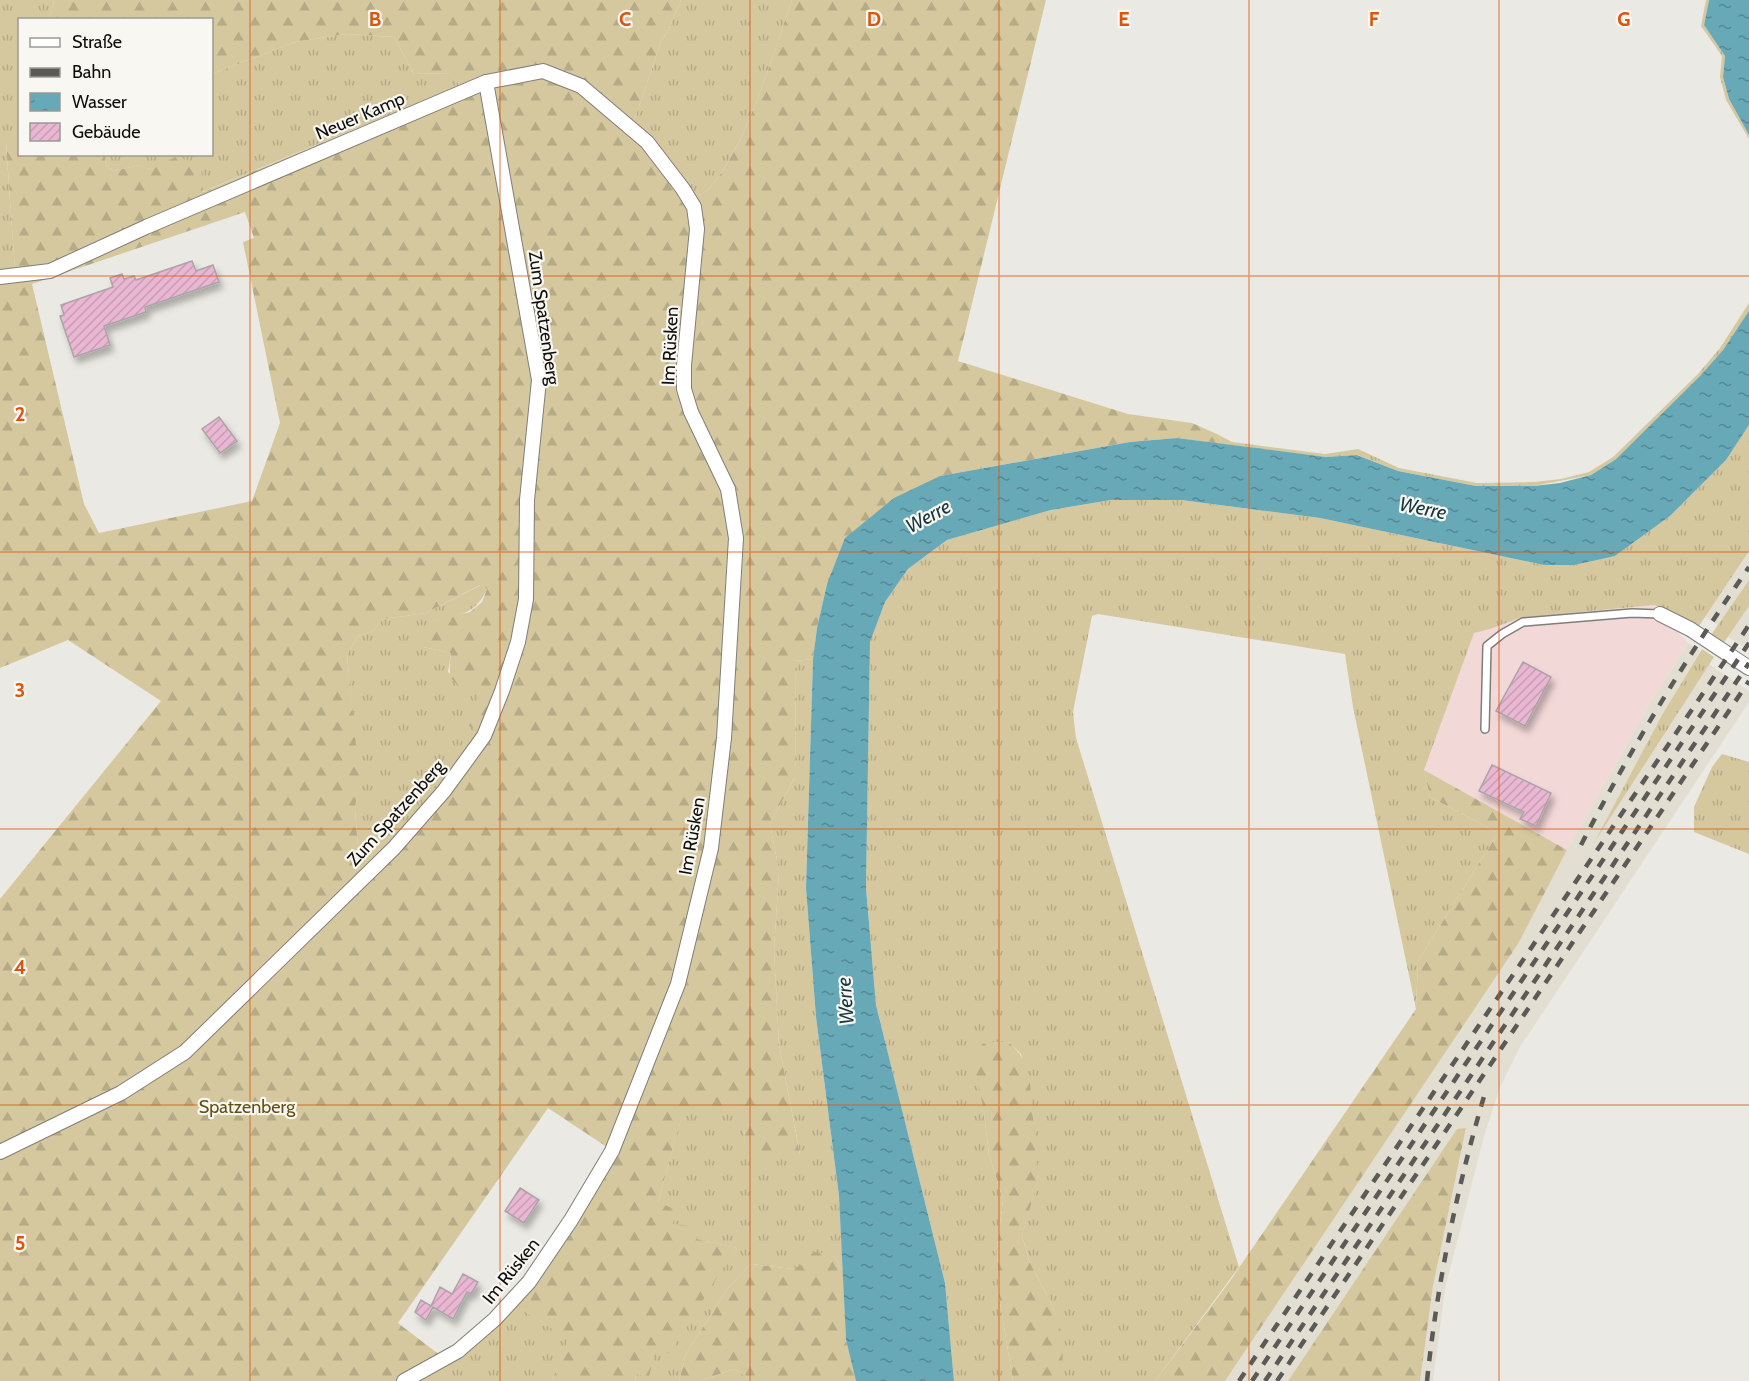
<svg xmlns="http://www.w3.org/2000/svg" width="1749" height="1381" font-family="Cabin,sans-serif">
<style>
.industrial{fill:#f3d8d8}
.built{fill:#e2ded1}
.grass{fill:url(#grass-tufts)}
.forest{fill:url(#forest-firs);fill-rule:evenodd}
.water{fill:url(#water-ripples)}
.building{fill:url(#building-hatch);stroke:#aaa4a7;stroke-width:1.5;filter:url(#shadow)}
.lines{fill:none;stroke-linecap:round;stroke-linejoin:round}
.service-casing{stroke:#807e79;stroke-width:10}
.minor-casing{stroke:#807e79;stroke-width:16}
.service{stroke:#fff;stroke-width:7}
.minor{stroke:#fff;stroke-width:14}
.rail{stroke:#5c5a57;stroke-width:4.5;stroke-dasharray:10 10;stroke-linecap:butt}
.grid{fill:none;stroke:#dd550c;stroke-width:1.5;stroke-opacity:0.55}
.labels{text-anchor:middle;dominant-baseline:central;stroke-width:4.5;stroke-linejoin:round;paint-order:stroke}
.street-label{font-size:18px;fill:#0f0e0c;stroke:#f8f7f1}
.park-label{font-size:18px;fill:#615013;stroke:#f8f7f1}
.water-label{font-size:20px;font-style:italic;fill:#16363e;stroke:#f8f7f1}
.grid-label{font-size:20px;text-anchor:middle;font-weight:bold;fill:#dd550c;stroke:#f8f7f1;stroke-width:4.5;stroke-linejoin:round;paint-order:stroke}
</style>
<defs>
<pattern id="grass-tufts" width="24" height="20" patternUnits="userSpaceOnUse" patternTransform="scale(1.5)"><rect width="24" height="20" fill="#d5c89e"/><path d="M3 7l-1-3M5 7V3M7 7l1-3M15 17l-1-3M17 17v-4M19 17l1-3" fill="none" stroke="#b6ab87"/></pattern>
<pattern id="forest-firs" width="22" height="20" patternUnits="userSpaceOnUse" patternTransform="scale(1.5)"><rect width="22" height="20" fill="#d5c89e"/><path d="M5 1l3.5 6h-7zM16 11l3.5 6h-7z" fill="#b6ab87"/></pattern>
<pattern id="water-ripples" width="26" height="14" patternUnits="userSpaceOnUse" patternTransform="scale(1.5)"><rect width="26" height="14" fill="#68a9b8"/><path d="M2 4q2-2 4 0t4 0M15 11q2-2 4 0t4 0" fill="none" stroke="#548894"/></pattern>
<pattern id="building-hatch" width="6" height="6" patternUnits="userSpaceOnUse" patternTransform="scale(1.5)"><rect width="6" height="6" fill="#eab7d3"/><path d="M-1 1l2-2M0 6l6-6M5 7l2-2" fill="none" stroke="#c89cb4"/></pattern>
<filter id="shadow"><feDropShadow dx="3.5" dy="6" stdDeviation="3" flood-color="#0004"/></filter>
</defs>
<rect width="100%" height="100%" fill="#ebe9e3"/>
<!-- industrial -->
<path class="industrial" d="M1654,605L1688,643L1652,700L1567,850L1424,770L1474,632L1490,629L1520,618Z"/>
<!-- built -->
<path class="built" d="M1749,551V580L1718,625L1705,617Z
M1749,606V650L1728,637Z
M1688,643L1700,651L1662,715L1599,835L1709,664L1749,691V702L1520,1047L1500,1087L1484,1136L1445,1289L1433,1381H1420L1421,1367L1433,1286L1466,1129L1457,1130L1288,1381H1225L1518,944L1567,850L1652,700Z"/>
<!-- grass -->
<path class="grass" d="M0,0H54L50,19L20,20L19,128L6,144L15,270L0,283Z
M681,0H792C775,48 741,166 701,195L691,192L654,139L634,121L661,42L669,28Z
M1706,0H1709L1704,25L1725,56L1723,77L1729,99L1749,135V139L1726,100L1720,77L1722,56L1701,26Z
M347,34L394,37L414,74L454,73L459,86L202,192L139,165L114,171L105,165L106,155L212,154V74L295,42Z
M1749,303V311L1745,318L1723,350L1700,376L1616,459L1591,475L1534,486H1476L1398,471L1358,455L1326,457L1222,444L1217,434L1232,442L1325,454L1358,449L1399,468L1477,483L1534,482L1561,479L1589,472L1613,457L1697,375L1720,348Z
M1749,425V551L1699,626L1654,605L1520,618L1490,629L1474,633L1424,770L1430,797L1498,833L1418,961L1416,1009L1353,707L1345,654L1098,614L1092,616L1073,712L1076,738L1239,1267L1155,1381H1062V1337L1053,1307L1029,1261L1022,1235L1038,1180L1021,1054L1009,1042H993L984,1112L989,1155L1003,1199L997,1249L999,1296L1013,1381H954L945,1283L876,1005L866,888L870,642L885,602L908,569L947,540L1051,510L1111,500H1181L1320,518L1544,565L1615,556L1670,516L1726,460Z
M1749,580V606L1723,644L1711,635Z
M481,585L487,589C475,616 456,616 429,622L423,647L451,653L448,672L480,694L488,738L361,886L355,809L358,775L347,654L358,636L373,631L383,619L426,613Z
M1702,649L1714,657L1594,843L1662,715Z
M813,659L806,888L816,1017L839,1196L843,1271L833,1255L793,1269L751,1264L728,1288L686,1354L679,1381H635L636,1374L737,1248L696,1239L672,1224L658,1202L684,1108L746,1110L744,1142L800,1154L779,1044L774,950L779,871L770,824L795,777L796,661Z
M1722,754L1749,762V854L1694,832V807L1712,767Z
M513,1304L569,1339L552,1381H398L441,1356Z
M734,1369L754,1381H700Z"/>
<!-- forest -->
<path class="forest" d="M54,0H681L669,28L661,42L634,121L654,139L691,192L701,195C741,167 775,47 792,0H1046L958,361L1128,414L1192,423L1217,434L1222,444L1177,438L1130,442L940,476L827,584L817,628L813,659L796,661L795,777L770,824L779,871L774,950L779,1044L800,1155L755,1156L744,1142L745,1110L684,1109L658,1202L676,1210L673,1224L699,1227L697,1239L737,1248L726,1263L670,1353L655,1350L649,1377L636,1374L635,1381H552L568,1339L513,1304L616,1153L548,1108L398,1323L441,1356L398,1381H0V899L161,701L68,640L0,668V283L15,270L6,143L19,128L20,154L106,155L105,165L114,171L139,165L151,170L177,156L201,167L203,192L459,86L453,73L414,74L394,37L347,34L295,42L212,74V20L50,19ZM245,212L254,238L243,242L280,423L252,501L99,533L84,504L32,284ZM480,585L487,589L482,602L470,612L429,622L416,633L423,647L451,653C447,684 452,683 480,694L469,726L488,737L361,885L355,809L359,775L347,654L358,636L373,631L383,619L426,613Z
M1424,770L1567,850L1518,944L1225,1381H1155L1230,1281L1416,1009L1418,961L1498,833L1430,797Z
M993,1042H1009L1020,1054L1030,1083L1038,1181L1022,1235L1029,1261L1053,1307L1063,1337L1062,1381H1013L999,1296L997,1249L1003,1199L989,1155L984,1112L973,1058L982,1044Z
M1466,1128L1433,1286L1420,1381H1288L1457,1129Z
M809,1251L833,1255L843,1271L846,1340L856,1381H754L734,1369L700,1381H679L686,1354L728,1288L751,1264L793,1269L803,1264Z"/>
<!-- water -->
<path class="water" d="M1709,0H1749V135L1729,99L1723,77L1725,56L1704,25Z
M1749,311V425L1726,460L1670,516L1615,556L1574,565H1544L1320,518L1181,500H1111L1051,510L947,540L908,569L885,602L870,642L866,888L876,1005L945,1283L954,1381H856L846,1340L839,1196L816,1017L806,888L813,659L817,628L827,584L845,538L894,498L940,476L1130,442L1177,438L1326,457L1357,455L1398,471L1476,486H1534L1560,483L1591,475L1616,459L1700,376L1723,350Z"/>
<!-- building -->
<path class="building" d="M192,261L196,271L213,265L219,282L145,307L146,312L104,326L110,345L74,357L60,316L64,315L61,305L113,287L110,278L122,274L124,279L134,276L136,280Z
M219,417L237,441L220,453L202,429Z
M1523,662L1551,677L1525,726L1496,711Z
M1492,765L1551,793L1536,826L1520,819L1524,812L1479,791Z
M520,1188L539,1200L524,1223L505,1211Z
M463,1274L478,1282L471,1294L467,1292L453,1319L433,1307L426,1320L415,1312L421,1300L431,1306L440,1287L452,1294Z"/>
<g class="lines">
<!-- service casing -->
<g class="service-casing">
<path id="service" d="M1485,729L1487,646L1502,634L1523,622L1632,613L1660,614"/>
</g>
<!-- minor casing -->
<g class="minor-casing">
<path id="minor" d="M0,277L50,271L146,227L486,82L543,71L581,86L647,142L683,189L694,207L697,229L684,365V389L691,412L728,489L736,538L724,738L711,848L678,984L612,1151L571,1220L529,1282L495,1319L458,1351L404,1381
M1660,614L1690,629L1749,668
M0,1152L121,1093L185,1052L394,848L444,791L484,736L502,691L518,642L526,599L527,500L539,380L486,82"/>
</g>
<!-- service -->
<use href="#service" class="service"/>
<!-- minor -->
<use href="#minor" class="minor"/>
<!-- rail -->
<path class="rail" d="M1581,845C1631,748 1687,657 1749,567
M1239,1381L1749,625
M1252,1381L1749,643
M1265,1381L1749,663
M1277,1381L1749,681
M1427,1381C1437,1284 1457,1187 1485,1093"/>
</g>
<!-- grid -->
<path class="grid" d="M250,0V1381M500,0V1381M750,0V1381M999,0V1381M1249,0V1381M1499,0V1381M0,276H1749M0,552H1749M0,829H1749M0,1105H1749"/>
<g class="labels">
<!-- street labels -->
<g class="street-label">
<text transform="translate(360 116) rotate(-23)">Neuer Kamp</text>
<text transform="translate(544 318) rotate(82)">Zum Spatzenberg</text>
<text transform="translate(670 346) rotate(-87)">Im Rüsken</text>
<text transform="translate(396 813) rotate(-48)">Zum Spatzenberg</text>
<text transform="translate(692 836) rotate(-80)">Im Rüsken</text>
<text transform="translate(511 1271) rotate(-51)">Im Rüsken</text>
</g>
<!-- park labels -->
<g class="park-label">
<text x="247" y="1107">Spatzenberg</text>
</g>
<!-- water labels -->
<g class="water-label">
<text transform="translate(1423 508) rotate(11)">Werre</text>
<text transform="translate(928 516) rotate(-29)">Werre</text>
<text transform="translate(845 1001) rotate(-94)">Werre</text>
</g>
</g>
<g class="grid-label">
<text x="375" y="26">B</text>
<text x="625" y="26">C</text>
<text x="874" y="26">D</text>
<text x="1124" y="26">E</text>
<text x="1374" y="26">F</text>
<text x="1624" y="26">G</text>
<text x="20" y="421">2</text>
<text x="20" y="697">3</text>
<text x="20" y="974">4</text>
<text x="20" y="1250">5</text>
</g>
<!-- legend -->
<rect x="18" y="18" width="195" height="138" fill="#f8f7f1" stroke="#9b9a95" stroke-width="1.5"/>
<rect x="30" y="38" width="30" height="9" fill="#ffffff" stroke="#9b9a95" stroke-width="1.5"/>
<text x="72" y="48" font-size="18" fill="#0f0e0c">Straße</text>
<rect x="30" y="68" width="30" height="9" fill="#5c5a57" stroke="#9b9a95" stroke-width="1.5"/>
<text x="72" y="78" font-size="18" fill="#0f0e0c">Bahn</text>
<rect x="30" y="93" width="30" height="18" fill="url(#water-ripples)" stroke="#9b9a95" stroke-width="1.5"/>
<text x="72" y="108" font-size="18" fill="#0f0e0c">Wasser</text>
<rect x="30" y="123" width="30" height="18" fill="url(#building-hatch)" stroke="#9b9a95" stroke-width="1.5"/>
<text x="72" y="138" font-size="18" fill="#0f0e0c">Gebäude</text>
</svg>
